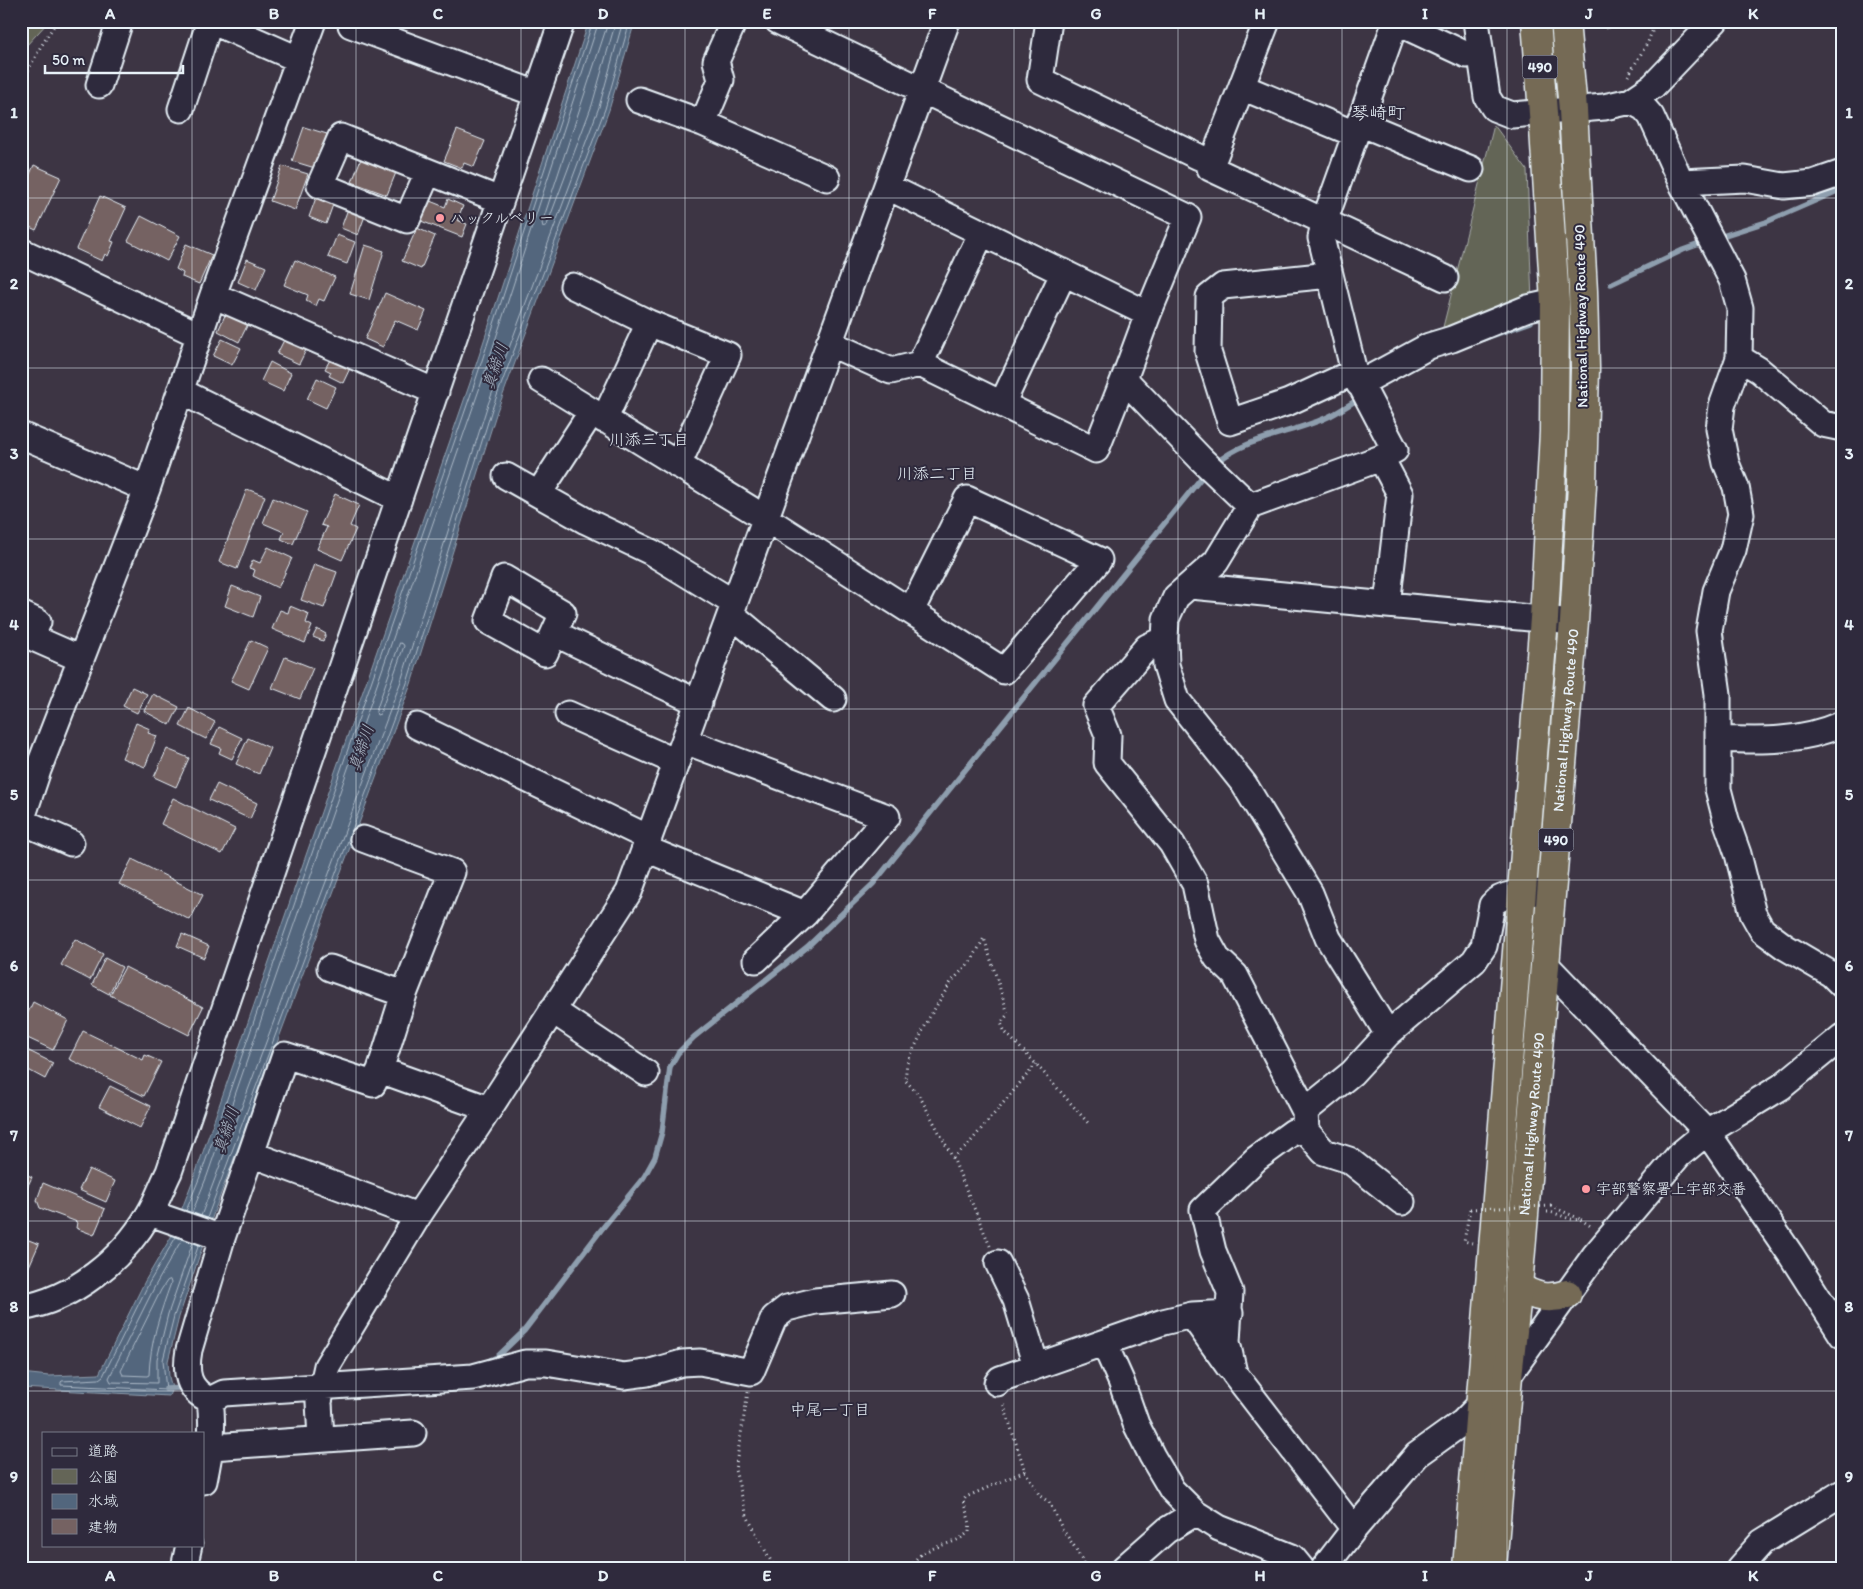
<svg xmlns="http://www.w3.org/2000/svg" width="1863" height="1589" font-family="Itim,'Klee One',sans-serif">
<style>
.green{fill:#646557;stroke:#a6aba8}
.water{fill:#52667d;stroke:#8e9eae}
.lines{fill:none;stroke-linecap:round;stroke-linejoin:round}
.shore{stroke:#acb9c7;stroke-width:1}
.stream{stroke:#8e9eae;stroke-width:5.5}
.building{fill:#756262;stroke:#e8f1f8}
.minor-casing{stroke:#e8f1f8;stroke-width:29}
.highway-casing{stroke:#e8f1f8;stroke-width:31}
.path{stroke:#e8f1f8;stroke-width:3;stroke-dasharray:1 4;stroke-linecap:butt}
.minor{stroke:#2f2a3d;stroke-width:25}
.highway{stroke:#746b55;stroke-width:28}
.path-bridge{stroke:#e8f1f8;stroke-width:3;stroke-dasharray:1 4;stroke-linecap:butt}
.grid{fill:none;stroke:#e8f1f8;stroke-width:1;stroke-opacity:0.55}
.poi-dot{fill:#ff9aa2;stroke:#2f2a3d;stroke-width:2}
.labels{text-anchor:middle;dominant-baseline:central;stroke-width:4;stroke-linejoin:round;paint-order:stroke}
.shield{fill:#2f2a3d;stroke:#b0b5c0;stroke-width:1}
.shield-label{font-size:14px;font-weight:bold;fill:#e8f1f8}
.poi-label{font-size:15px;fill:#e8f1f8;stroke:#2f2a3d;text-anchor:start}
.street-label{font-size:15px;fill:#e8f1f8;stroke:#2f2a3d}
.water-label{font-size:16px;font-style:italic;fill:#acb9c7;stroke:#2f2a3d}
.neighbourhood-label{font-size:16px;fill:#e8f1f8;stroke:#2f2a3d}
.quarter-label{font-size:18px;fill:#e8f1f8;stroke:#2f2a3d}
.neatline{fill:none;stroke:#e8f1f8;stroke-width:2}
.grid-label{font-size:16px;text-anchor:middle;font-weight:bold;fill:#e8f1f8}
</style>
<rect width="100%" height="100%" fill="#3d3544"/>
<filter id="ink" filterUnits="userSpaceOnUse"><feTurbulence type="fractalNoise" baseFrequency=".02" numOctaves="2"/><feDisplacementMap in="SourceGraphic" scale="10" xChannelSelector="R" yChannelSelector="G"/><feConvolveMatrix kernelMatrix="1 2 1 2 8 2 1 2 1" color-interpolation-filters="sRGB"/></filter>
<g filter="url(#ink)">
<!-- green -->
<path class="green" d="M21,21H49L25,47L21,55Z
M1598,21H1626V23L1606,29Z
M1494,125L1527,170L1532,302L1441,335Z"/>
<!-- water -->
<path class="water" d="M589,21H635L609,110L497,411L411,684L214,1212L179,1317L168,1361L169,1377L172,1388L169,1396L21,1388V1373L49,1376L99,1374L145,1281L171,1237L196,1172L470,383Z"/>
<g class="lines">
<!-- shore -->
<path class="shore" d="M607,21L606,29L542,223L543,227L547,225L592,105L616,21
M400,643L403,644L404,646L380,714L377,715L376,712Z
M186,1211L201,1174L474,385L593,21
M192,1213L207,1176L480,387L599,21
M201,1216L401,681L487,407L599,107L623,21
M207,1218L407,683L492,409L605,109L630,21
M176,1237L149,1283L103,1376L99,1379L62,1381L61,1382V1385L166,1390L163,1360L174,1316L199,1244
M182,1239L155,1286L109,1378L111,1382L157,1383V1359L168,1314L193,1242
M170,1280L171,1283C160,1313 150,1343 149,1375L147,1376L123,1375L121,1371L161,1290L167,1281Z"/>
<!-- stream -->
<path class="stream" d="M1716,238L1766,222L1842,189
M1611,284L1683,250L1705,242
M1483,339L1531,322
M1215,464C1247,436 1293,434 1330,416C1340,411 1350,404 1360,398
M486,1362L497,1357L524,1331L601,1230L644,1177L655,1157L662,1132L670,1067L678,1053L694,1037L807,947L873,884L1206,472
M166,1389L186,1388"/>
</g>
<!-- building -->
<path class="building" d="M304,127L327,134L315,168L292,161Z
M457,130L485,141L474,167L464,163L462,168L444,161Z
M362,156L397,170L387,195L352,182Z
M34,165L61,177L36,230L21,223V194Z
M282,166L308,174L295,210L270,201Z
M317,195L334,202L326,224L309,217Z
M100,196L126,208L111,241L114,242L108,256L105,254L102,261L76,249Z
M448,199L463,206L457,220L467,224L462,237L421,221L423,216L419,214L422,208L426,210L430,201L445,207Z
M349,206L366,213L358,235L341,228Z
M141,216L180,236L167,261L128,241Z
M417,228L435,236L421,269L402,261Z
M337,235L355,242L347,264L328,257Z
M186,244L212,255L199,284L182,277L183,273L176,269Z
M365,245L384,251L369,300L350,294Z
M247,259L266,267L256,290L238,282Z
M295,260L335,277L324,301L319,299L316,306L306,301L308,295L284,285Z
M385,293L426,311L418,330L395,320L383,347L365,339Z
M226,313L248,324L239,342L218,331Z
M286,336L308,346L299,364L277,354Z
M222,339L241,348L232,365L213,356Z
M333,354L352,364L343,383L329,376L331,372L325,369Z
M270,362L291,373L283,391L261,381Z
M317,378L336,387L326,408L307,399Z
M247,489L265,496L237,569L219,562Z
M335,494L359,505L350,526L356,529L342,560L317,549L327,527L321,525Z
M273,498L307,512L293,544L281,539L284,532L263,523Z
M268,547L292,558L278,588L253,576L255,570L249,568L253,560L260,563Z
M314,564L337,572L324,608L301,600Z
M232,586L260,597L253,617L225,606Z
M290,606L309,614L306,623L312,626L305,643L272,629L280,610L288,613Z
M317,629L326,634L323,641L313,637Z
M251,640L268,648L249,689L231,681Z
M285,657L313,668L300,699L272,688Z
M132,687L147,694L137,713L123,706Z
M153,694L179,707L170,725L144,711Z
M189,708L215,722L206,739L180,726Z
M136,723L150,729L148,733L157,736L145,767L122,758Z
M219,727L242,738L232,759L219,753L221,748L211,744Z
M248,738L270,748L259,774L236,764Z
M167,749L189,758L176,787L154,777Z
M217,784L257,803L250,819L209,800Z
M173,798L235,829L222,854L161,824Z
M132,859L203,895L190,920L119,884Z
M182,934L209,946L204,958L177,946Z
M75,939L103,954L90,980L61,965Z
M105,958L122,967L109,994L92,985Z
M125,967L203,1007L189,1035L110,995Z
M33,1002L68,1020L53,1050L21,1035V1027Z
M83,1031L143,1060L145,1055L161,1062L144,1096L69,1059Z
M21,1047L53,1063L45,1079L21,1066Z
M110,1086L151,1106L140,1128L99,1107Z
M89,1169L115,1181L106,1202L79,1190Z
M21,1172L32,1177L24,1194L21,1192Z
M43,1183L105,1209L94,1235L76,1228L77,1222L40,1208L37,1200Z
M21,1237L39,1244L27,1271L21,1274Z"/>
<g class="lines">
<!-- minor casing -->
<g class="minor-casing">
<path id="minor" d="M211,21L298,59
M734,21L716,61L721,80L703,123L827,178
M778,21L1188,217L1148,314L1124,379L1096,450L920,364L891,371L829,343
M1049,21L1040,80L1199,157
M1267,21L1210,168L1445,278
M1394,21L1467,55
M1476,21L1487,97L1494,108L1512,115L1604,107L1631,101L1653,86L1715,21
M351,25L537,94
M99,85L120,21
M1242,87L1355,134
M639,100L703,123
M1631,101L1644,108L1651,116L1681,182L1732,280L1740,308L1739,358L1722,406L1719,429L1726,463L1736,487L1741,514L1733,550L1716,591L1709,631L1718,694V789L1726,820L1738,854L1753,914L1762,930L1785,947L1831,974L1842,985
M181,109L210,21
M1360,123L1471,169
M428,172L407,220L320,185L341,137L500,200
M1681,182L1745,179L1784,186L1813,183L1842,173
M888,187L1148,314
M21,251L199,335
M1330,275L1223,286L1209,297L1208,352L1230,422L1289,402L1354,372
M573,286L649,323L728,355L678,465
M213,295L436,392
M1739,358L1759,370L1823,424L1842,428
M920,364L981,234
M1124,379L1201,459L1250,506
M541,380L765,518L1004,671L1099,560L967,499L911,611
M1359,384L1429,346L1452,339L1528,308L1555,302
M180,391L399,499
M1002,404L1064,272
M604,420L649,323
M21,435L147,489
M1381,458L1400,494L1387,605
M506,476L586,521L651,552L734,603
M539,493L591,413
M504,578L563,613L545,653L488,621Z
M1191,586L1387,605L1574,622
M21,614L38,622L31,637L81,659
M731,614L833,699
M554,633L699,703
M1165,639L1147,647L1096,706L1108,735L1107,763L1172,844L1195,884L1207,940L1217,958L1235,975L1305,1111
M568,714L676,762
M417,726L649,838
M1718,739C1762,741 1801,742 1842,724
M685,741L887,817L805,914L756,960
M21,821L38,770L147,489L213,295L313,21
M21,821L71,843
M646,849L805,914
M1544,963L1707,1132L1791,1255L1842,1335
M330,968L404,994
M552,1010L646,1073
M1388,1034L1328,938L1310,893L1244,784L1177,700L1166,665L1165,639L1166,619L1176,597L1216,562L1250,506L1381,458L1395,450L1354,372L1321,238L1324,222L1396,21
M380,1070L489,1109
M1306,1131L1324,1152L1349,1160L1402,1202
M251,1154L285,1055L373,1084L380,1070L404,994L452,872L363,839
M150,1213L222,1238
M998,1263L1016,1300L1036,1366
M21,1308C74,1299 122,1260 149,1214C157,1201 162,1186 169,1172L562,21
M1192,1315L1229,1367
M1104,1343L1121,1381L1136,1424L1152,1456L1172,1490L1195,1513L1219,1528L1292,1557L1301,1568
M997,1383L1000,1379L1163,1322L1192,1315L1230,1313
M210,1400C187,1390 185,1372 189,1350L222,1238L251,1154L418,1216
M321,1439L319,1402L327,1366L418,1216L489,1109L629,892L947,21
M212,1447L413,1433
M204,1481C210,1452 214,1430 210,1400L224,1393L473,1377L525,1363H546L624,1376L647,1373L682,1363L700,1362L751,1372L774,1318L787,1308L815,1301L892,1294
M1354,1529L1234,1373L1227,1342L1230,1292L1213,1251L1203,1210L1256,1159L1293,1132L1306,1131L1305,1111L1352,1073L1388,1034L1474,961L1484,946L1492,905C1504,890 1533,893 1551,892
M184,1568L189,1545
M1124,1568L1167,1530L1195,1513
M1324,1568L1354,1529L1417,1455L1463,1422L1508,1376L1595,1255L1679,1155L1707,1132L1781,1087L1842,1037
M1739,1568L1762,1542L1842,1493"/>
</g>
<!-- highway casing -->
<g class="highway-casing">
<g id="highway">
<path d="M1518,1286C1534,1298 1549,1300 1567,1294"/>
<path d="M1467,1568L1544,619L1554,432L1555,302L1543,113L1536,21"/>
<path id="s1" d="M1492,1568L1508,1376L1518,1286L1574,622L1582,485L1585,368L1583,291L1573,110L1565,21"/>
</g>
</g>
<!-- path -->
<path class="path" d="M1628,76L1648,42L1656,21
M21,84L40,48L57,21
M953,1158L967,1146L1036,1064
M1551,1206L1580,1219
M1470,1209L1464,1241L1472,1243
M1547,1212C1558,1212 1569,1222 1580,1219L1592,1227
M990,1246L953,1158L919,1095L905,1080L907,1063L929,1018L951,982L972,960L984,938L1008,1014L1001,1023L1005,1032L1036,1064L1089,1124
M748,1392L735,1470L747,1516L773,1565L779,1568
M1025,1471L1040,1496L1049,1502L1063,1530L1076,1549L1086,1568
M817,1568L841,1566L853,1568
M912,1568C916,1548 944,1547 959,1539C963,1537 966,1534 969,1532L970,1523L963,1501L966,1497L1025,1471L1003,1403"/>
<!-- minor -->
<use href="#minor" class="minor"/>
<!-- highway -->
<use href="#highway" class="highway"/>
<!-- path-bridge -->
<path class="path-bridge" d="M1470,1209L1551,1206"/>
</g>
</g>
<!-- grid -->
<path class="grid" d="M192,21V1433M356,21V1568M521,21V1568M685,21V1568M849,21V1568M1014,21V1568M1178,21V1568M1342,21V1568M1507,21V1568M1671,21V1568M21,198H1842M21,368H1842M21,539H1842M21,709H1842M21,880H1842M21,1050H1842M21,1221H1842M21,1391H1842M192,1545V1568"/>
<!-- markers -->
<g class="poi-dot">
<circle cx="440" cy="218" r="5"/>
<circle cx="1586" cy="1189" r="5"/>
</g>
<g class="labels">
<!-- shield labels -->
<g class="shield">
<rect x="1522.5" y="55.5" width="35" height="23" rx="4"/>
<rect x="1538.5" y="828.5" width="35" height="23" rx="4"/>
</g>
<g class="shield-label">
<text x="1540" y="67">490</text>
<text x="1556" y="840">490</text>
</g>
<!-- poi labels -->
<g class="poi-label">
<text x="450" y="218">ハックルベリー</text>
<text x="1596" y="1189">宇部警察署上宇部交番</text>
</g>
<!-- street labels -->
<g class="street-label">
<text transform="translate(1581 316) rotate(-91)">National Highway Route 490</text>
<text stroke="none"><textPath href="#s1" startOffset="851">National Highway Route 490</textPath></text>
<text stroke="none"><textPath href="#s1" startOffset="446">National Highway Route 490</textPath></text>
</g>
<!-- water labels -->
<g class="water-label">
<text transform="translate(495 366) rotate(-71)">真締川</text>
<text transform="translate(361 748) rotate(-71)">真締川</text>
<text transform="translate(226 1130) rotate(-71)">真締川</text>
</g>
<!-- neighbourhood labels -->
<g class="neighbourhood-label">
<text x="649" y="439">川添三丁目</text>
<text x="937" y="473">川添二丁目</text>
<text x="830" y="1409">中尾一丁目</text>
</g>
<!-- quarter labels -->
<g class="quarter-label">
<text x="1378" y="113">琴崎町</text>
</g>
</g>
<!-- margin -->
<rect width="1863" height="1589" fill="none" stroke="#2f2a3d" stroke-width="55"/>
<!-- legend -->
<rect x="42" y="1432" width="162" height="115" fill="#2f2a3d" stroke="#797a88"/>
<rect x="52" y="1448" width="25" height="8" fill="#2f2a3d" stroke="#797a88"/>
<text x="88" y="1456" font-size="15" fill="#e8f1f8">道路</text>
<rect x="52" y="1469" width="25" height="15" fill="#646557" stroke="#797a88"/>
<text x="88" y="1482" font-size="15" fill="#e8f1f8">公園</text>
<rect x="52" y="1494" width="25" height="15" fill="#52667d" stroke="#797a88"/>
<text x="88" y="1506" font-size="15" fill="#e8f1f8">水域</text>
<rect x="52" y="1519" width="25" height="15" fill="#756262" stroke="#797a88"/>
<text x="88" y="1532" font-size="15" fill="#e8f1f8">建物</text>
<!-- scale -->
<path d="M45 65v8h138v-8" fill="none" stroke="#e8f1f8" stroke-width="2.5"/>
<text x="52" y="65" font-size="15" fill="#e8f1f8" stroke="#2f2a3d" stroke-width="4" paint-order="stroke">50 m</text>
<rect x="28" y="28" width="1808" height="1534" class="neatline"/>
<g class="grid-label">
<text x="110" y="19">A</text>
<text x="274" y="19">B</text>
<text x="438" y="19">C</text>
<text x="603" y="19">D</text>
<text x="767" y="19">E</text>
<text x="932" y="19">F</text>
<text x="1096" y="19">G</text>
<text x="1260" y="19">H</text>
<text x="1425" y="19">I</text>
<text x="1589" y="19">J</text>
<text x="1753" y="19">K</text>
<text x="14" y="118">1</text>
<text x="1849" y="118">1</text>
<text x="14" y="289">2</text>
<text x="1849" y="289">2</text>
<text x="14" y="459">3</text>
<text x="1849" y="459">3</text>
<text x="14" y="630">4</text>
<text x="1849" y="630">4</text>
<text x="14" y="800">5</text>
<text x="1849" y="800">5</text>
<text x="14" y="971">6</text>
<text x="1849" y="971">6</text>
<text x="14" y="1141">7</text>
<text x="1849" y="1141">7</text>
<text x="14" y="1312">8</text>
<text x="1849" y="1312">8</text>
<text x="14" y="1482">9</text>
<text x="1849" y="1482">9</text>
<text x="110" y="1581">A</text>
<text x="274" y="1581">B</text>
<text x="438" y="1581">C</text>
<text x="603" y="1581">D</text>
<text x="767" y="1581">E</text>
<text x="932" y="1581">F</text>
<text x="1096" y="1581">G</text>
<text x="1260" y="1581">H</text>
<text x="1425" y="1581">I</text>
<text x="1589" y="1581">J</text>
<text x="1753" y="1581">K</text>
</g>
</svg>
